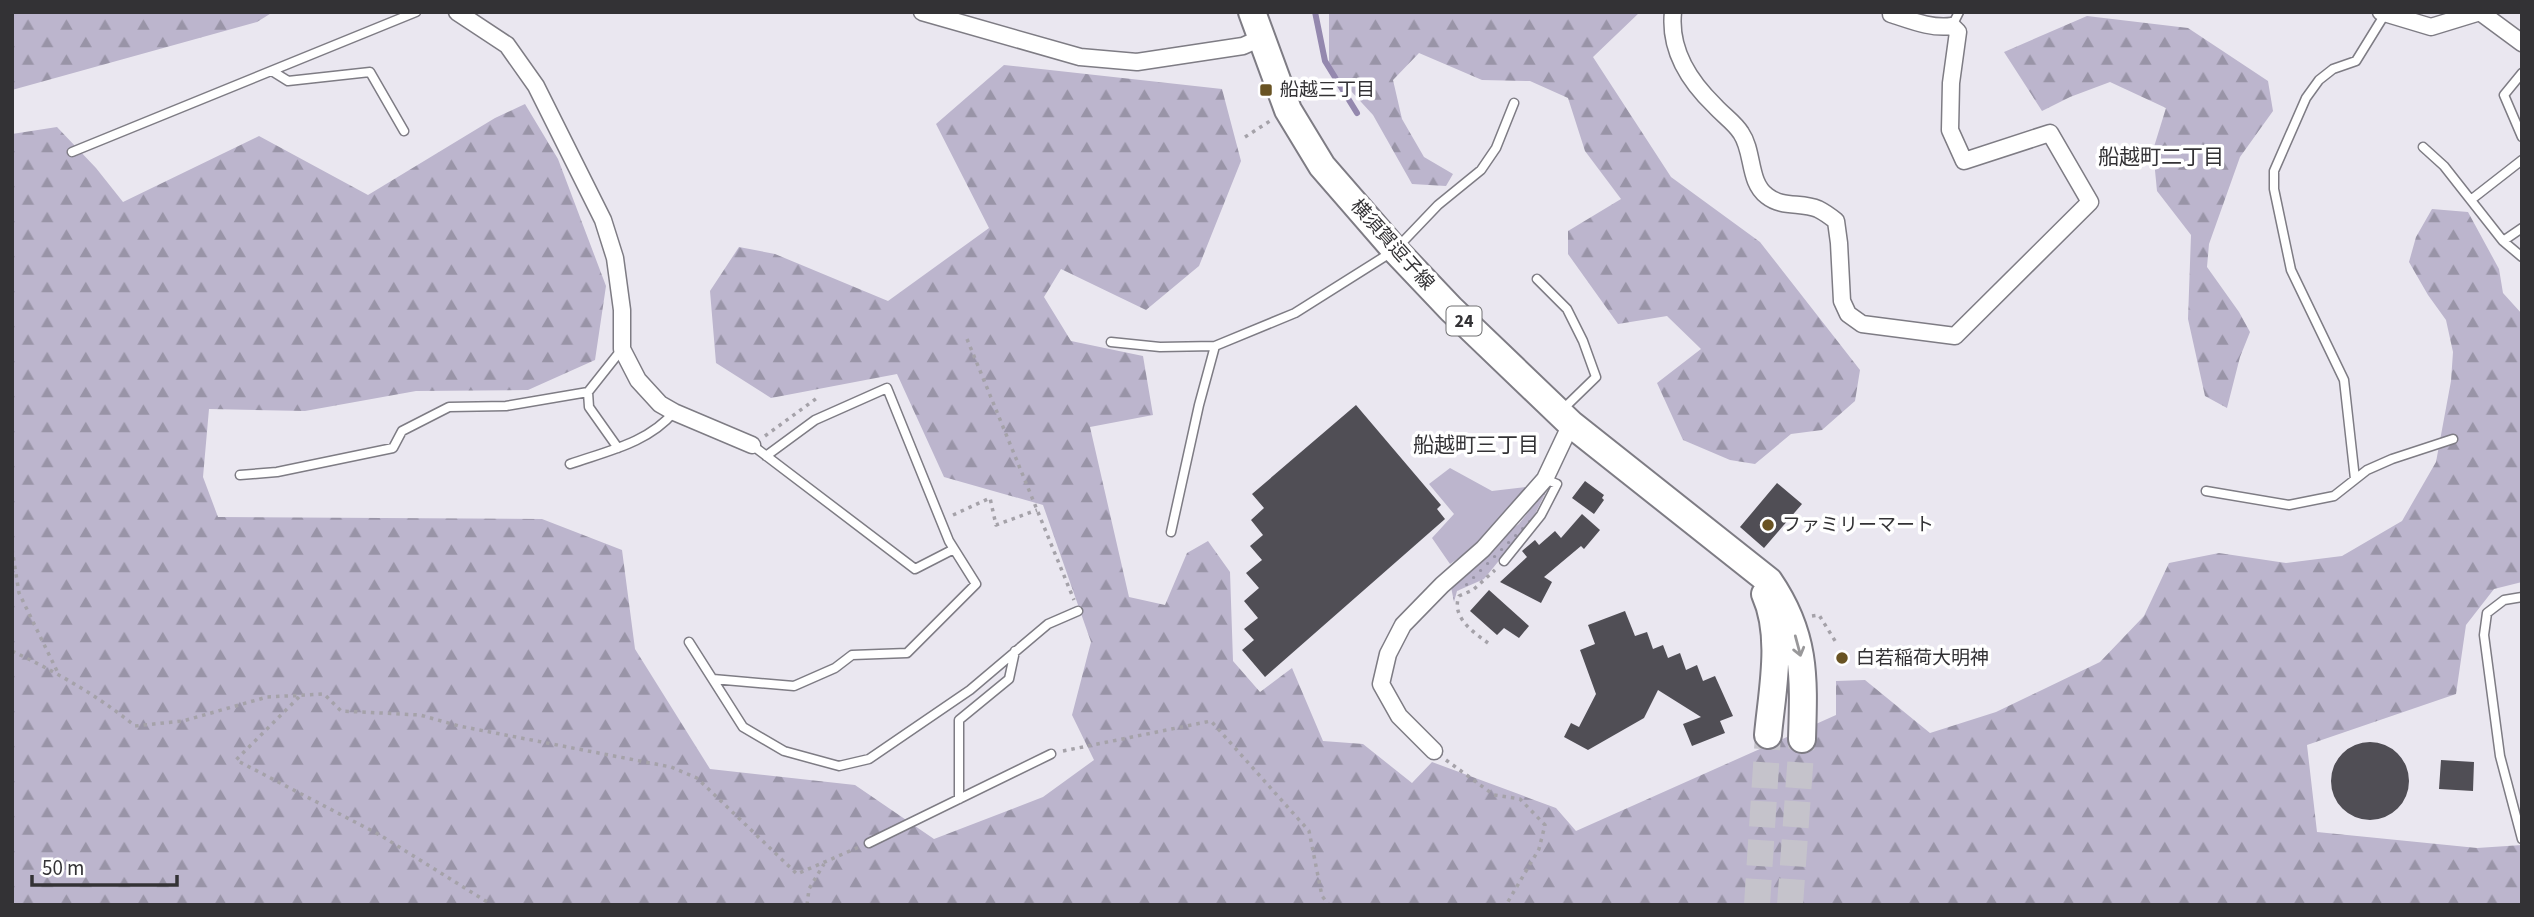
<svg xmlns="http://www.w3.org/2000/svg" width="2534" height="917" font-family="'Source Sans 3','Noto Sans JP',sans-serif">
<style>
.grass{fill:url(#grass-dots)}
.forest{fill:url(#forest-firs)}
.green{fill:#bcb5cd}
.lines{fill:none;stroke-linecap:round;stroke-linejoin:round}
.stream{stroke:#9488ae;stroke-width:6}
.building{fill:#504e55}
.primary-tunnel{stroke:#c5c3cb;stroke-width:26;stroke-dasharray:26 13;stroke-linecap:butt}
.lane-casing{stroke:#7e7c84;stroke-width:11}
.street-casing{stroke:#7e7c84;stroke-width:19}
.primary-casing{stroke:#7e7c84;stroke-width:30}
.path{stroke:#a5a2a9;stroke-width:3.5;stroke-dasharray:3.5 5;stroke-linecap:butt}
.lane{stroke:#fff;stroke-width:8}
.street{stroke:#fff;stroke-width:16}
.primary{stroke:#fff;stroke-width:26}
.oneway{stroke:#99989a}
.poi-dot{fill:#695323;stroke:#fff;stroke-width:2.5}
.labels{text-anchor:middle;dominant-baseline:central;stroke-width:7;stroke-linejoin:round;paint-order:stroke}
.shield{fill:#fff;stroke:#707072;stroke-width:2}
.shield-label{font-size:18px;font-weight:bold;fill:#333235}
.poi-label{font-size:19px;fill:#333235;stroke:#fff;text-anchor:start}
.street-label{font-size:19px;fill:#333235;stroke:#fff}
.neighbourhood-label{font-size:21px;fill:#333235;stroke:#fff}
</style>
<defs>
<pattern id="grass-dots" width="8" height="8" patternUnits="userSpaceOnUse" patternTransform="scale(1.75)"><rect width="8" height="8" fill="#bcb5cd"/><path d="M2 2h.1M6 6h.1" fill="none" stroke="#9994a7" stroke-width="1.8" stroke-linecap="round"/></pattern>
<pattern id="forest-firs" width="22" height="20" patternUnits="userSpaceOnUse" patternTransform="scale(1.75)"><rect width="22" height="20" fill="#bcb5cd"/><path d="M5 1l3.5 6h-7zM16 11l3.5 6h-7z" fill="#9994a7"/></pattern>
</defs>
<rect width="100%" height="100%" fill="#eae7f0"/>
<!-- grass -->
<path class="grass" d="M1550,484L1532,520L1484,579L1457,591L1454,602L1451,587L1467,575L1509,531L1519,524Z"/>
<!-- forest -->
<path class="forest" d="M12,12H273L257,22L12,90Z
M1329,12H1640L1593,57L1671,177L1760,242L1860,370L1855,401L1822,430L1791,434L1755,464L1730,460L1683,440L1657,383L1701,349L1667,316L1618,324L1568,254V231L1621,199L1585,151L1568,98L1530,81L1482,80L1419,53L1393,80L1402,119L1424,157L1453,174L1446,186L1412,184L1373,115L1329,67Z
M2087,16L2188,28L2268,81L2273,111L2240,157L2209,244L2207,267L2239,312L2250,332L2240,357L2227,408L2205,396L2188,319L2191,235L2157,191L2153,150L2166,108L2110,82L2070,97L2042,111L2004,52Z
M1004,65L1222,89L1241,161L1199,266L1146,310L1061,269L1044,297L1071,341L1143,356L1153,415L1090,427L1129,597L1165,605L1187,553L1208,541L1230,572L1233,661L1260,692L1292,668L1323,741L1363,744L1412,783L1432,762L1556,808L1576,831L1836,715V681L1865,680L1930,733L1996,712L2100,662L2144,616L2169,563L2219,553L2286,563L2342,556L2402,521L2436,462L2451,381L2453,352L2446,320L2428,295L2409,262L2416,237L2432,209L2468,212L2499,269L2503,293L2522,314V582L2494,589L2466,625L2456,694L2307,745L2317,832L2477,848L2522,845V905H12V134L57,127L96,168L123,202L259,136L368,195L495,118L525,104L558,159L606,286L595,360L528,390L416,391L305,411L209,409L203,477L218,517L542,519L622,550L635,649L710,769L855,785L934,839L1043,797L1094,760L1072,715L1091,642L1043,505L944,477L897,374L771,398L716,363L710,291L739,247L775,254L888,301L989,228L936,124Z"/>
<!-- green -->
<path class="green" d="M1450,468L1492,491L1526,487L1475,547L1450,564L1432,538L1454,514L1429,484Z"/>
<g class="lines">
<!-- stream -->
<path class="stream" d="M1315,12L1325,61L1357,113"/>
</g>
<!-- building -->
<path class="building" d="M1356,405L1441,505L1437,509L1445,519L1265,677L1242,650L1254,640L1244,629L1258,618L1244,601L1259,588L1246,573L1262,560L1250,546L1263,535L1251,520L1264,508L1252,494Z
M1585,481L1604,495L1602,498L1604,500L1594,514L1572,498Z
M1777,483L1802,504L1764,548L1740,527Z
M1582,514L1600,530L1584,549L1581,546L1544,577L1552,582L1541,603L1500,582L1527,557L1522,551L1535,540L1539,545L1555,531L1561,538Z
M1489,590L1529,626L1519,638L1504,628L1497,635L1470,611Z
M1625,611L1635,636L1647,632L1653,649L1663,645L1668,658L1680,653L1686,670L1697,665L1703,681L1715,676L1733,716L1720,721L1725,733L1692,746L1683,724L1701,717L1658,690L1644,718L1588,750L1564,737L1571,723L1579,727L1596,694L1580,650L1595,644L1588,625Z
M2331 781a39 39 0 1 1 78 0a39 39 0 1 1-78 0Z
M2441,760L2474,762L2473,791L2439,789Z"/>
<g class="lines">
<!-- primary-tunnel -->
<path class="primary-tunnel" d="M1757,905L1768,735
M1790,905L1802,739"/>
<!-- lane casing -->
<g class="lane-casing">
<path id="lane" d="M1952,26L1959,12
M272,71L288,81L370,72L404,131
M2522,73L2504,95L2522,137
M2423,147L2444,166L2503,241L2522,228
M72,152L416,12
M2472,199L2522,160
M2503,241L2522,257
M1537,279L1567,309L1583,341L1596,377L1561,411
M1111,342L1160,347L1215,346L1295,313L1395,250L1438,205L1481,170L1496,148L1514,103
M588,392L589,407L618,448
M752,445L915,569L954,549
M570,464C607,451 648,443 674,412
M240,475L277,472L393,448L402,431L449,407L506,406L588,392L622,349
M2355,479L2344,380L2291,270L2274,189V171L2306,98L2319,80L2333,69L2356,61L2385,14
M2206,491L2289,505L2334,496L2367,470L2392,459L2453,439
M1171,532L1199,405L1215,346
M1504,561L1541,515L1557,484L1545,479
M2522,597L2504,600L2487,613L2484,635L2500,756L2522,839
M689,642L743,727L784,751L839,766L869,759L970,690L1048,624L1078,611
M713,679L794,686L835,668L852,655L907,653L976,584L949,541L887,388L815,420L766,456
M959,799V720L1009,679L1015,651
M869,843L1051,754"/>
</g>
<!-- street casing -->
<g class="street-casing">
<path id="street" d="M457,12L507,45L536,86L603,220L615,258L622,310V349L638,380L660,404L674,412L752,445
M922,12L1080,57L1137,62L1243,46L1261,38
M1673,12C1669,49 1689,81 1715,106C1723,115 1735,123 1741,133C1754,152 1748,182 1767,196C1782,208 1802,202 1818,209C1824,212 1831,217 1836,221L1839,243L1842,301L1848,314L1862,324L1955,336L2090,202L2050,133L1964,161L1950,130L1951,83L1958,32L1952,26C1931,29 1910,20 1891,14V12
M2381,12L2431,27L2480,12L2522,43
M1434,751L1399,716L1381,684L1388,654L1403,625L1442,585L1483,549L1545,479L1571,424"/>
</g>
<!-- primary casing -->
<g class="primary-casing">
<path id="primary" d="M1252,12L1288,110L1322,166L1395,250L1451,309L1571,424L1769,581C1806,635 1804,677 1802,739
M1765,594C1784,636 1772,691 1768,735"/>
</g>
<!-- path -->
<path class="path" d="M1245,137L1270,121
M967,339L1074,600
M765,436L817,398
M953,515L990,498L996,525L1037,510
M12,549L19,593L57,671
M1812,616L1819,615L1837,644
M1488,643C1473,632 1451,617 1459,596L1473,590L1495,570
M12,651C56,672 97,695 135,726L183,721L267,697L324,694L341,711L420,715L459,726L671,767L697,778L797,874L859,847
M299,697L236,760L380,835L492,905
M1063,751L1211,721L1309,831L1322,896L1329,905
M1446,760L1494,795L1520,799L1545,825L1539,849L1506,905
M807,905L809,889L824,864
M1452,905H1465"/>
<!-- lane -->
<use href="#lane" class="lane"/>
<!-- street -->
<use href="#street" class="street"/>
<!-- primary -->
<use href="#primary" class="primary"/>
</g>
<!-- one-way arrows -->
<defs><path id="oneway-shaft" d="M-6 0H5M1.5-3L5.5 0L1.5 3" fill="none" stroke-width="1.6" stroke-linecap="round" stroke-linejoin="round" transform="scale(1.75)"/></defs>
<use class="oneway" href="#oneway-shaft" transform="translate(1798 646) rotate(75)"/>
<!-- markers -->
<g class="poi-dot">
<rect x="1259" y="83" width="14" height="14" rx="3.5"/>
<circle cx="1768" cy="525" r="7"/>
<circle cx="1842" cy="658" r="7"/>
</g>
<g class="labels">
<!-- shield labels -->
<rect class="shield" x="1446.5" y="306.5" width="35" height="29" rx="5"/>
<g class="shield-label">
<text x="1464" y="321">24</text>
</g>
<!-- poi labels -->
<g class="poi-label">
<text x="1280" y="90">船越三丁目</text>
<text x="1782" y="525">ファミリーマート</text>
<text x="1856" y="658">白若稲荷大明神</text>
</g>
<!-- street labels -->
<g class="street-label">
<text transform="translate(1392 245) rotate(48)">横須賀逗子線</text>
</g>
<!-- neighbourhood labels -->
<g class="neighbourhood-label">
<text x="2161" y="157">船越町二丁目</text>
<text x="1476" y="445">船越町三丁目</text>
</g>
</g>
<!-- border -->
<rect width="2534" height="917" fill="none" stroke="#333235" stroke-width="28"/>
<!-- scale -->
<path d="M32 875v10h145v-10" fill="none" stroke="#333235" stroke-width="3.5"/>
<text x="42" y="875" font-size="21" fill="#333235" stroke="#ffffff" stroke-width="5" paint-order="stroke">50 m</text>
</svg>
